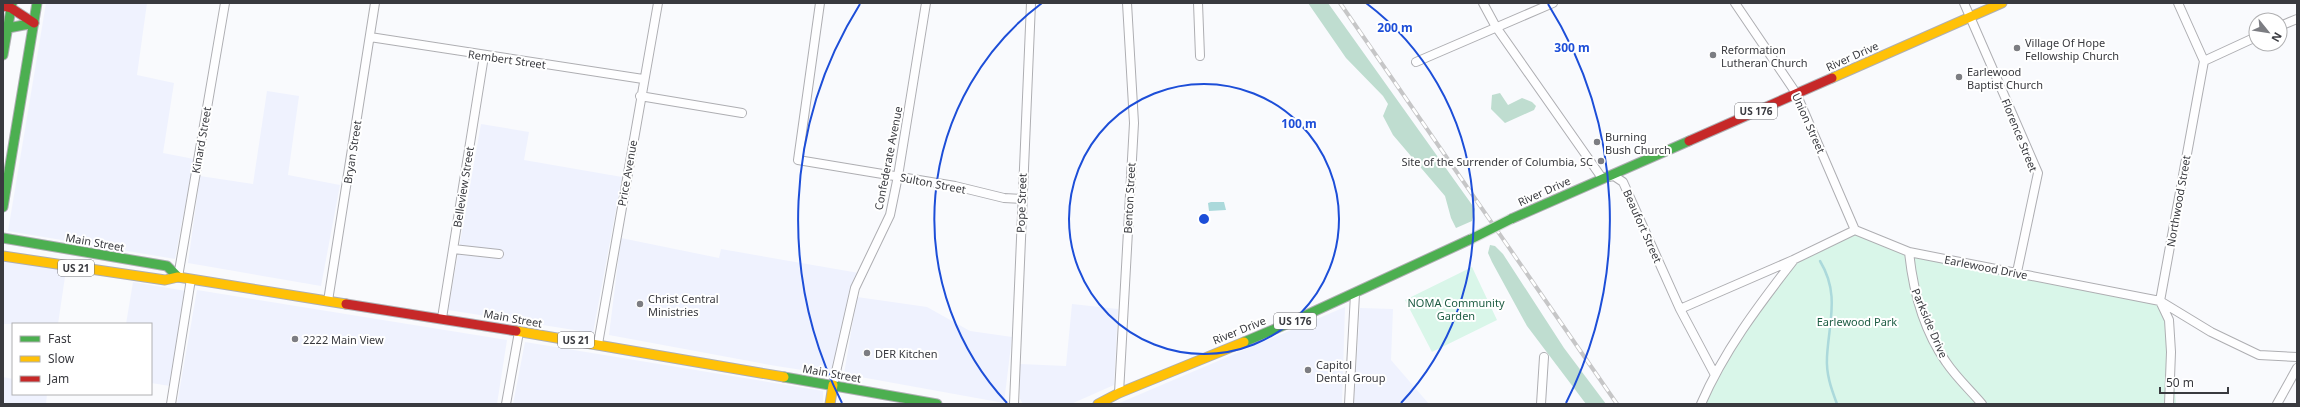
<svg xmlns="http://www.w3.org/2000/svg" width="2300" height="407" font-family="'Noto Sans',sans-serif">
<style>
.built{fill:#eff2fe}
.green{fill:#d9f6e9}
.forest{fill:#bfddd0}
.water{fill:#abd9db}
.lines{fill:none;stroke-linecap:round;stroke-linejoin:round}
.stream{stroke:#abd9db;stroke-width:2.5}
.street-casing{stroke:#aeaeb2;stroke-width:10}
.fast-casing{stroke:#aeaeb2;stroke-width:11}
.slow-casing{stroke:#aeaeb2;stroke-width:11}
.jam-casing{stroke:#aeaeb2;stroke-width:11}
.street{stroke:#fefeff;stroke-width:8}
.fast{stroke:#4caf50;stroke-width:9}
.slow{stroke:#ffc107;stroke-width:9}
.jam{stroke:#c62828;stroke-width:9}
.rail-casing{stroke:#c6c6c7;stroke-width:4}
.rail{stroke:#fff;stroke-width:2.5;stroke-dasharray:8;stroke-linecap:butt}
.fast-bridge-casing{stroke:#d5d6d8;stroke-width:11;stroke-linecap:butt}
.fast-bridge{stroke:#4caf50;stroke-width:9}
.ring{fill:none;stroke:#1d4ed8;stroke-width:2}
.poi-dot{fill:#7c7d82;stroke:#fff;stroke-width:1.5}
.labels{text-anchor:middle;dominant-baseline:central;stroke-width:4;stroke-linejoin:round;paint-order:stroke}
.shield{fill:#fff;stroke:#747579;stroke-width:1}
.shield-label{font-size:10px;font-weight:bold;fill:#393a3f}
.poi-label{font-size:11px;fill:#393a3f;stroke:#fff;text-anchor:start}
.street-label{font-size:11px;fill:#393a3f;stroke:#fff}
.park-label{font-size:11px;fill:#1e5d44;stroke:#fff}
.centre{fill:#1d4ed8;stroke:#fff;stroke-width:2}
.ring-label{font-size:12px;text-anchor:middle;font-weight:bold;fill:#1d4ed8;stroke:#fff;stroke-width:4;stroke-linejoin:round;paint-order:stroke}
</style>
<rect width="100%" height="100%" fill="#f9fafd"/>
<!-- built -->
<path class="built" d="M46,3H147L137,75L174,83L163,153L194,159L175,259L8,231Z
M267,91L299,96L288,175L340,185L321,286L188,263L200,176L253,184Z
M481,124L529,132L524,160L622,177L593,333L448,310Z
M621,238L719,258L721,249L859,273L831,372L828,374L776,366L609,335Z
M3,261L66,270L58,324H3Z
M133,282L186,291L170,386L151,383V324H126Z
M197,290L507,340L497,404H177Z
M857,297L927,307L970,331L1012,337L1004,403L844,374Z
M1072,304L1118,309L1114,385L1071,404H1023L1020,399V364L1066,366Z
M1345,307L1342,404H1117Z
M1360,308L1393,309L1391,360L1429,404H1354Z
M525,342L823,391V404H513Z
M3,377L13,379V394H47L46,404H3Z"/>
<!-- green -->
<path class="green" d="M1855,230L1909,252L2160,301L2169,320L2176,404H1701L1714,373L1793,260Z
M1472,267L1497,320L1432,352L1405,300Z"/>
<!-- forest -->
<path class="forest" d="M1308,3H1328L1475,209L1472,221L1456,228L1451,218L1445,196L1393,135L1383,116L1388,104L1383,96L1346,58Z
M1500,93L1508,105L1522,98L1532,102L1536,106L1534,110L1505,123L1491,109L1492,95Z
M1490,245L1495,246L1503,254L1564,348L1606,404H1586L1527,326L1492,262L1488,253Z"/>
<!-- water -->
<path class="water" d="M1211,202H1224L1226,210L1209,211L1208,203Z"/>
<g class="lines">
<!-- stream -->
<path class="stream" d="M1820,261C1840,294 1829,321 1827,357C1826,374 1831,388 1837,404"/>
<!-- street casing -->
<g class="street-casing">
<path id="street" d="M820,3L798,160L955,186L1004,198L1021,199
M1198,3L1200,56
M1483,3L1496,27L1602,178L1614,176L1623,182L1680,309L1714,373
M1735,3L1796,93L1855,230
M1964,3L2038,173L2017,272
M2280,26L2297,19
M370,37L643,79
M2204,61L2256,37
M1416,62L1553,3
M640,96L742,113
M453,249L499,254
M1909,252C1913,290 1924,331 1946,362C1956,377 1970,390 1982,404
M178,277L225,3
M328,301L375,3
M1680,309L1793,260L1855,230L1909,252L2160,301L2211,332L2259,355L2297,357
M442,318L484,56
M598,344L658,3
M833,385L855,288L890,215L898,176L926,3
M1119,393L1134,123L1127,3
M171,404L191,279
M506,404L519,332
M1014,404L1031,3
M1349,404L1355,294
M1541,404L1544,357
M1701,404C1724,351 1758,306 1793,261
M2169,404L2171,352L2169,320L2160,301L2204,61L2178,3
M2277,404L2297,368"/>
</g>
<!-- fast casing -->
<g class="fast-casing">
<path id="fast" d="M3,29L34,23
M3,55L12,3
M3,207L37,3
M1511,219L1689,141
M3,238L167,266L178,277
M1244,342L1289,323L1471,239
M784,377L937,404"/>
</g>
<!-- slow casing -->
<g class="slow-casing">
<path id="slow" d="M1832,78L2002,3
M3,256L165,280L178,277L346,304
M516,331L784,377
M830,404L833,385
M1098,404L1119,393L1244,342"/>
</g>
<!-- jam casing -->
<g class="jam-casing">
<path id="jam" d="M3,6L11,8L34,23
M1689,141L1832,78
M346,304L516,331"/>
</g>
<!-- street -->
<use href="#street" class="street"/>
<!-- fast -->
<use href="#fast" class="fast"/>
<!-- slow -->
<use href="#slow" class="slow"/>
<!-- jam -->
<use href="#jam" class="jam"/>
<!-- rail casing -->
<g class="rail-casing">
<path id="rail" d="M1340,3L1617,404"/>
</g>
<!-- rail -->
<use href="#rail" class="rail"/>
<!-- fast-bridge casing -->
<g class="fast-bridge-casing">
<path id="fast-bridge" d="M1471,239L1511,219"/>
</g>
<!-- fast-bridge -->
<use href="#fast-bridge" class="fast-bridge"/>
</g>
<!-- distance rings -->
<g class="ring">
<circle cx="1204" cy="219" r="135"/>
<path d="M1007 403A270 270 0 0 1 1042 3M1366 3A270 270 0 0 1 1401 403"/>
<path d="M842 403A406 406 0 0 1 860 4M1548 4A406 406 0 0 1 1566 403"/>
</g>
<!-- markers -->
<g class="poi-dot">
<circle cx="2017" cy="48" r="4"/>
<circle cx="1713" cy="55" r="4"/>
<circle cx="1959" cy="77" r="4"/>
<circle cx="1597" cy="142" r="4"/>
<circle cx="1601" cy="161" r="4"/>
<circle cx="640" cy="304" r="4"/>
<circle cx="295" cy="339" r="4"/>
<circle cx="867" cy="353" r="4"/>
<circle cx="1308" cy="370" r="4"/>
</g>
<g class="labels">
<!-- shield labels -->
<g class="shield">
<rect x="1735" y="103" width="42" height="16" rx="3"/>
<rect x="58" y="260" width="36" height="16" rx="3"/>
<rect x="1274" y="313" width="42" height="16" rx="3"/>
<rect x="558" y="332" width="36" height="16" rx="3"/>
</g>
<g class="shield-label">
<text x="1756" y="111">US 176</text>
<text x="76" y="268">US 21</text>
<text x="1295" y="321">US 176</text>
<text x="576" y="340">US 21</text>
</g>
<!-- poi labels -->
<g class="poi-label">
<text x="2025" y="42">Village Of Hope<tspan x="2025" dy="13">Fellowship Church</tspan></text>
<text x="1721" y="49">Reformation<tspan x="1721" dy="13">Lutheran Church</tspan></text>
<text x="1967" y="71">Earlewood<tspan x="1967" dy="13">Baptist Church</tspan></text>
<text x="1605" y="136">Burning<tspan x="1605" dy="13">Bush Church</tspan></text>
<text x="1593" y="161" text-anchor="end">Site of the Surrender of Columbia, SC</text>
<text x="648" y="298">Christ Central<tspan x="648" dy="13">Ministries</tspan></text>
<text x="303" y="339">2222 Main View</text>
<text x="875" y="353">DER Kitchen</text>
<text x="1316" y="364">Capitol<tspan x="1316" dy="13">Dental Group</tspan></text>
</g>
<!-- street labels -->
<g class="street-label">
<text transform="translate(1852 56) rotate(-24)">River Drive</text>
<text transform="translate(507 59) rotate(8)">Rembert Street</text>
<text transform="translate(1809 123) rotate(66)">Union Street</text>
<text transform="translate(2020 135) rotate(68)">Florence Street</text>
<text transform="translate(201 140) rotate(-80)">Kinard Street</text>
<text transform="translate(352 152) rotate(-81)">Bryan Street</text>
<text transform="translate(888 158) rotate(-79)">Confederate Avenue</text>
<text transform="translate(627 173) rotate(-80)">Price Avenue</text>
<text transform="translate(933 183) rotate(11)">Sulton Street</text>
<text transform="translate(463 187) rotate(-81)">Belleview Street</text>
<text transform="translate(1544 191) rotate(-24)">River Drive</text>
<text transform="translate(1129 198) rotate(-87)">Benton Street</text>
<text transform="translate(2178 201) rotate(-80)">Northwood Street</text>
<text transform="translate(1021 203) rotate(-88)">Pope Street</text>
<text transform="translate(1643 226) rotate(66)">Beaufort Street</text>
<text transform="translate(95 242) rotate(10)">Main Street</text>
<text transform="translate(1986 267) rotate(11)">Earlewood Drive</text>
<text transform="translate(513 318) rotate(10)">Main Street</text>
<text transform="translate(1930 323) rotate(67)">Parkside Drive</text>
<text transform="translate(1239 330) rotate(-22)">River Drive</text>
<text transform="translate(832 373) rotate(10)">Main Street</text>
</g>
<!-- park labels -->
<g class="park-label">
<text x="1456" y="302">NOMA Community<tspan x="1456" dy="13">Garden</tspan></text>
<text x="1857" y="321">Earlewood Park</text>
</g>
</g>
<circle cx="1204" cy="219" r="6" class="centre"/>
<g class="ring-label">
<text x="1395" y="32">200 m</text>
<text x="1572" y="52">300 m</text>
<text x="1299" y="128">100 m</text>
</g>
<!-- border -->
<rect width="2300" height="407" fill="none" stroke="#393a3f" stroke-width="8"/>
<!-- legend -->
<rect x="12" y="323" width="140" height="72" fill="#ffffff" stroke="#b0b0b2"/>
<rect x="20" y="336" width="20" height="6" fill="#4caf50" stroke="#b0b0b2"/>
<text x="48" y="343" font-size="12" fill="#393a3f">Fast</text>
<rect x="20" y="356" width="20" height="6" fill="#ffc107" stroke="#b0b0b2"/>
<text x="48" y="363" font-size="12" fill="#393a3f">Slow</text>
<rect x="20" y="376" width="20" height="6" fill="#c62828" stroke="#b0b0b2"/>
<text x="48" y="383" font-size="12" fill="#393a3f">Jam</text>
<!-- north arrow -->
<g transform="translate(2268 32) rotate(120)"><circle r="19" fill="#ffffff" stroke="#b0b0b2"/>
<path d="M0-3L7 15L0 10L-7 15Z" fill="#7c7d82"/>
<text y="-6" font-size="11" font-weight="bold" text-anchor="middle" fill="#393a3f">N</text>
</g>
<!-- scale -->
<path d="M2160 387v6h68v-6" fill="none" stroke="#393a3f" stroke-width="2"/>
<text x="2166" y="387" font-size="12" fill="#393a3f" stroke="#ffffff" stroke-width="3" paint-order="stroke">50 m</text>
</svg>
